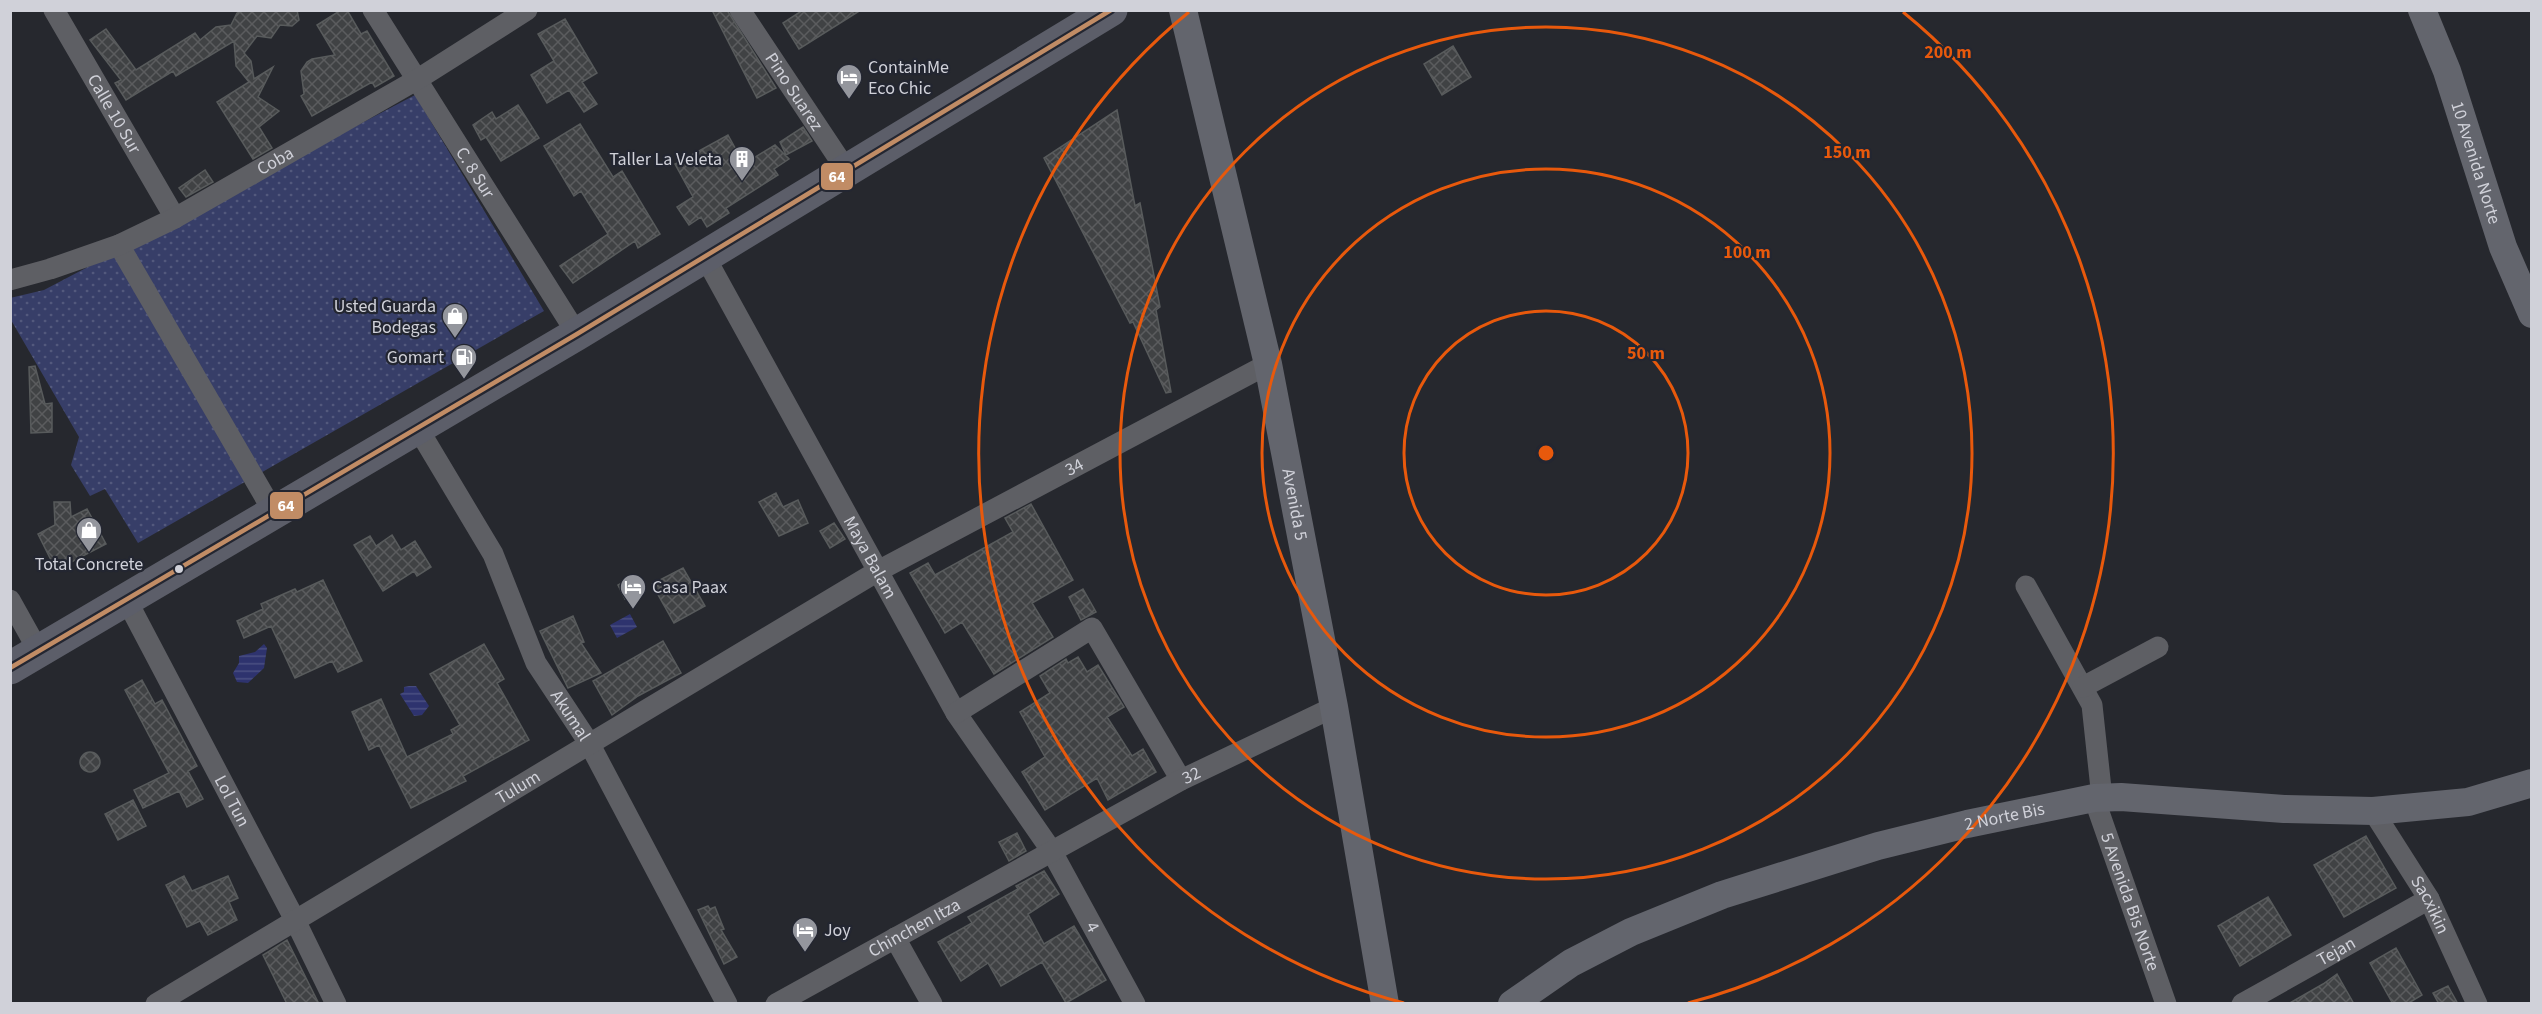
<svg xmlns="http://www.w3.org/2000/svg" width="2542" height="1014" font-family="'Source Sans 3',sans-serif">
<style>
.grass{fill:url(#grass-dots)}
.water{fill:url(#water-rules)}
.building{fill:url(#building-cross-hatch);stroke:#585b5c;stroke-width:1.5}
.lines{fill:none;stroke-linecap:round;stroke-linejoin:round}
.street{stroke:#5e5f64;stroke-width:21}
.secondary{stroke:#63656d;stroke-width:28}
.highway{stroke:#5c5e69;stroke-width:33}
.bus-1-casing{stroke:#232631;stroke-width:9}
.bus-1{stroke:#c18c65;stroke-width:4.5}
.ring{fill:none;stroke:#e8590c;stroke-width:3}
.bus-dot{fill:#d0d1d9;stroke:#232631;stroke-width:2}
.labels{text-anchor:middle;dominant-baseline:central;stroke-width:4.5;stroke-linejoin:round;paint-order:stroke}
.poi-label{font-size:18px;fill:#d0d1d9;stroke:#232631;text-anchor:start}
.street-label{font-size:18px;fill:#d0d1d9;stroke:#232631}
.centre{fill:#e8590c;stroke:#232631;stroke-width:3}
.ring-label{font-size:18px;text-anchor:middle;font-weight:bold;fill:#e8590c;stroke:#232631;stroke-width:4.5;stroke-linejoin:round;paint-order:stroke}
.line-badge{stroke:#232631;stroke-width:2}
.badge-label{font-size:16px;text-anchor:middle;font-weight:bold;fill:#fff}
</style>
<defs>
<pattern id="grass-dots" width="8" height="8" patternUnits="userSpaceOnUse" patternTransform="scale(1.5)"><rect width="8" height="8" fill="#373e68"/><path d="M2 2h.1M6 6h.1" fill="none" stroke="#53597d" stroke-width="1.8" stroke-linecap="round"/></pattern>
<pattern id="water-rules" width="6" height="5" patternUnits="userSpaceOnUse" patternTransform="scale(1.5)"><rect width="6" height="5" fill="#2e336e"/><path d="M0 2.5h6" fill="none" stroke="#4b5082"/></pattern>
<pattern id="building-cross-hatch" width="8" height="8" patternUnits="userSpaceOnUse" patternTransform="scale(1.5)"><rect width="8" height="8" fill="#404244"/><path d="M0 0l8 8M0 8l8-8" fill="none" stroke="#5b5c5e"/></pattern>
</defs>
<rect width="100%" height="100%" fill="#26282e"/>
<!-- grass -->
<path class="grass" d="M415,95L544,311L138,543L105,489L90,496L71,465L79,437L11,320L10,298L44,290Z"/>
<!-- water -->
<path class="water" d="M630,614L637,627L617,638L610,625Z
M264,644L267,648L264,668L248,683L237,682L233,673L239,663V656L255,652Z
M409,686H416L429,706L422,715L414,716L400,694L404,692V687Z"/>
<!-- building -->
<path class="building" d="M246,10H297L299,20L292,26L280,25L271,38L257,36L244,53L251,61L254,79L273,67L258,97L279,111L259,127L272,148L253,159L217,102L249,82L236,66L234,41L176,76L173,71L126,100L115,83L121,80L90,40L106,29L136,70L195,33L200,40L216,27L231,25L237,13Z
M341,10H347L361,34L367,31L394,76L375,87L372,82L312,116L301,96L304,94L301,71L307,62L312,59L335,55L317,25Z
M712,10H727L776,88L757,98Z
M803,10H861L799,49L783,23Z
M565,19L597,73L582,82L597,104L584,112L569,90L547,103L531,75L554,61L538,34Z
M1453,46L1471,77L1442,95L1424,64Z
M518,105L539,138L501,161L486,137L481,140L473,125L492,112L496,119Z
M1117,110L1135,206L1140,203L1160,307L1156,310L1171,392L1166,393L1133,322L1130,323L1044,158Z
M580,124L613,177L622,171L660,234L638,248L635,241L573,283L560,266L608,234L581,191L574,196L544,146Z
M803,127L812,141L786,155L780,142Z
M728,135L744,164L775,145L789,159L774,169L778,175L726,208L729,213L707,227L701,217L689,225L677,207L693,197L675,164Z
M205,170L213,182L186,197L179,188Z
M35,366L45,404L52,403V432L31,433L29,367Z
M776,493L783,507L798,500L808,523L779,536L759,502Z
M54,502H70L71,517L87,509L106,544L56,570L38,534L55,525Z
M1031,504L1073,580L1032,603L1053,637L994,674L962,622L945,633L910,573L928,563L935,575L1013,532L1005,518Z
M834,523L845,539L830,548L820,531Z
M392,535L401,550L415,541L431,567L417,576L414,571L383,591L354,545L370,536L376,546Z
M683,568L705,606L674,623L652,584Z
M632,577L640,591L625,599L618,585Z
M323,580L362,661L338,672L332,661L295,678L271,626L244,638L237,621L263,609L261,604L295,589L297,592Z
M1083,589L1096,612L1081,620L1069,597Z
M573,616L584,642L581,643L601,673L568,688L540,631Z
M663,641L681,673L638,696L612,715L593,681Z
M484,644L504,679L497,683L529,740L463,776L466,781L411,808L379,745L369,750L352,712L381,699L407,757L453,734L451,730L460,725L430,674Z
M1078,657L1087,672L1098,665L1124,707L1107,717L1132,756L1143,749L1156,772L1108,800L1097,778L1045,810L1022,772L1045,757L1020,712L1050,693L1040,676L1066,659L1068,663Z
M142,680L155,704L162,700L197,766L188,771L203,799L187,807L179,791L143,808L134,790L169,773L125,690Z
M80 762a10 10 0 1 1 20 0a10 10 0 1 1-20 0Z
M133,800L146,826L118,840L105,814Z
M1017,833L1026,851L1009,861L999,842Z
M2366,836L2396,888L2344,917L2314,865Z
M1044,871L1059,894L1028,914L1044,944L1074,926L1106,980L1066,1003L1042,962L1001,986L988,963L961,981L938,942L972,923L968,917L1018,889L1016,886Z
M184,876L192,891L228,876L238,898L229,902L237,920L208,935L200,921L187,927L166,885Z
M2268,897L2291,935L2240,966L2218,926Z
M708,906L710,909L715,907L724,929L721,930L737,957L724,964L698,910Z
M287,940L319,1004H287L263,955Z
M2396,948L2422,995L2407,1004H2393L2370,963Z
M2337,974L2354,1004H2288L2323,984Z
M2448,986L2458,1004H2439L2433,993Z"/>
<g class="lines">
<!-- street -->
<g class="street">
<path id="s1" d="M54,10L175,218"/>
<path id="s2" d="M373,10L577,334"/>
<path id="s3" d="M740,10L847,171"/>
<path d="M119,245L273,511"/>
<path id="s4" d="M704,255L956,713L1051,850L1135,1004"/>
<path id="s5" d="M10,280L50,269L119,245L175,218L418,79L527,10"/>
<path id="s6" d="M417,427L493,554L536,663L589,743L727,1004"/>
<path d="M2026,586L2092,705L2102,798"/>
<path id="s7" d="M126,599L294,918L336,1004"/>
<path d="M10,600L39,652"/>
<path d="M2083,687L2158,647"/>
<path d="M956,713L1092,628L1181,780"/>
<path id="s8" d="M2094,798L2166,1004"/>
<path id="s9" d="M2373,811L2429,899L2477,1004"/>
<path d="M895,938L932,1004"/>
<path id="s10" d="M156,1004L878,571L1268,364"/>
<path id="s11" d="M776,1004L1181,780L1334,707"/>
<path id="s12" d="M2242,1004L2429,899"/>
</g>
<!-- secondary -->
<g class="secondary">
<path id="s13" d="M1183,10L1268,364L1334,707L1385,1004"/>
<path id="s14" d="M2422,10L2447,71L2503,247L2532,314"/>
<path id="s15" d="M1512,1004L1571,963L1631,932L1722,895L1878,846L1967,824L2094,798L2121,797L2284,809L2373,811L2468,802L2532,783"/>
</g>
<!-- highway -->
<path class="highway" d="M10,668L577,334L1111,10"/>
<!-- bus-1 casing -->
<g class="bus-1-casing">
<path id="bus-1" d="M10,668L577,334L1111,10"/>
</g>
<!-- bus-1 -->
<use href="#bus-1" class="bus-1"/>
</g>
<!-- distance rings -->
<g class="ring">
<circle cx="1546" cy="453" r="142"/>
<circle cx="1546" cy="453" r="284"/>
<circle cx="1546" cy="453" r="426"/>
<path d="M1404 1003A568 568 0 0 1 1189 12M1903 12A568 568 0 0 1 1688 1003"/>
</g>
<!-- icons -->
<defs>
<g id="hotel-pin" transform="scale(1.35)"><path d="M0 17L-7.5 6A9.5 9.5 0 1 1 7.5 6Z" fill="#94969d" stroke="#232631"/><path d="M-6-4.5h1.5V1H6V5H4.5V3h-9V5H-6ZM-4 0a1.8 1.8 0 1 1 3.6 0ZM.5 0V-2.5h3Q6-2.5 6 0Z" fill="#fff"/></g>
<g id="building-pin" transform="scale(1.35)"><path d="M0 17L-7.5 6A9.5 9.5 0 1 1 7.5 6Z" fill="#94969d" stroke="#232631"/><path d="M-4-6H4V6H1V3H-1V6H-4ZM-2.5-4.3h1.7v1.8h-1.7ZM.8-4.3h1.7v1.8H.8ZM-2.5-1h1.7V.8h-1.7ZM.8-1h1.7V.8H.8Z" fill="#fff"/></g>
<g id="shop-pin" transform="scale(1.35)"><path d="M0 17L-7.5 6A9.5 9.5 0 1 1 7.5 6Z" fill="#94969d" stroke="#232631"/><path d="M-5-2.5h2.3a2.7 3.5 0 0 1 5.4 0H5L5.5 6h-11ZM-1.5-2.5h3a1.5 2.3 0 0 0-3 0Z" fill="#fff"/></g>
<g id="fuel-pin" transform="scale(1.35)"><path d="M0 17L-7.5 6A9.5 9.5 0 1 1 7.5 6Z" fill="#94969d" stroke="#232631"/><path d="M-5.5-6h7V0h2V4h1.3V-2.5L3-4.5l.8-.8L6-3V5H2.5V1h-1V6h-7ZM-4.2-4.7v3.2H.2V-4.7Z" fill="#fff"/></g>
</defs>
<g fill-rule="evenodd">
<use href="#hotel-pin" x="849" y="77"/>
<use href="#building-pin" x="742" y="159"/>
<use href="#shop-pin" x="455" y="316"/>
<use href="#fuel-pin" x="464" y="357"/>
<use href="#shop-pin" x="89" y="530"/>
<use href="#hotel-pin" x="633" y="587"/>
<use href="#hotel-pin" x="805" y="930"/>
</g>
<!-- markers -->
<circle class="bus-dot" cx="179" cy="569" r="5"/>
<g class="labels">
<!-- poi labels -->
<g class="poi-label">
<text x="868" y="67">ContainMe<tspan x="868" dy="21">Eco Chic</tspan></text>
<text x="722" y="159" text-anchor="end">Taller La Veleta</text>
<text x="436" y="306" text-anchor="end">Usted Guarda<tspan x="436" dy="21">Bodegas</tspan></text>
<text x="444" y="357" text-anchor="end">Gomart</text>
<text x="89" y="564" text-anchor="middle">Total Concrete</text>
<text x="652" y="587">Casa Paax</text>
<text x="824" y="930">Joy</text>
</g>
<!-- street labels -->
<g class="street-label">
<text stroke="none"><textPath href="#s3" startOffset="98">Pino Suarez</textPath></text>
<text stroke="none"><textPath href="#s1" startOffset="120">Calle 10 Sur</textPath></text>
<text stroke="none"><textPath href="#s5" startOffset="292">Coba</textPath></text>
<text stroke="none"><textPath href="#s14" startOffset="162">10 Avenida Norte</textPath></text>
<text stroke="none"><textPath href="#s2" startOffset="192">C. 8 Sur</textPath></text>
<text stroke="none"><textPath href="#s10" startOffset="1064">34</textPath></text>
<text stroke="none"><textPath href="#s13" startOffset="507">Avenida 5</textPath></text>
<text stroke="none"><textPath href="#s4" startOffset="345">Maya Balam</textPath></text>
<text stroke="none"><textPath href="#s6" startOffset="328">Akumal</textPath></text>
<text stroke="none"><textPath href="#s11" startOffset="474">32</textPath></text>
<text stroke="none"><textPath href="#s10" startOffset="422">Tulum</textPath></text>
<text stroke="none"><textPath href="#s7" startOffset="228">Lol Tun</textPath></text>
<text stroke="none"><textPath href="#s15" startOffset="531">2 Norte Bis</textPath></text>
<text stroke="none"><textPath href="#s8" startOffset="110">5 Avenida Bis Norte</textPath></text>
<text stroke="none"><textPath href="#s9" startOffset="110">Sacxikin</textPath></text>
<text stroke="none"><textPath href="#s11" startOffset="158">Chinchen Itza</textPath></text>
<text stroke="none"><textPath href="#s4" startOffset="777">4</textPath></text>
<text stroke="none"><textPath href="#s12" startOffset="108">Tejan</textPath></text>
</g>
</g>
<circle cx="1546" cy="453" r="9" class="centre"/>
<g class="ring-label">
<text x="1948" y="58">200 m</text>
<text x="1847" y="158">150 m</text>
<text x="1747" y="258">100 m</text>
<text x="1646" y="359">50 m</text>
</g>
<g class="line-badge">
<rect x="820" y="162" width="34" height="29" rx="6" fill="#c18c65"/>
<rect x="269" y="491" width="35" height="29" rx="6" fill="#c18c65"/>
</g>
<g class="badge-label">
<text x="837" y="182">64</text>
<text x="286" y="511">64</text>
</g>
<!-- border -->
<rect width="2542" height="1014" fill="none" stroke="#d0d1d9" stroke-width="24"/>
</svg>
